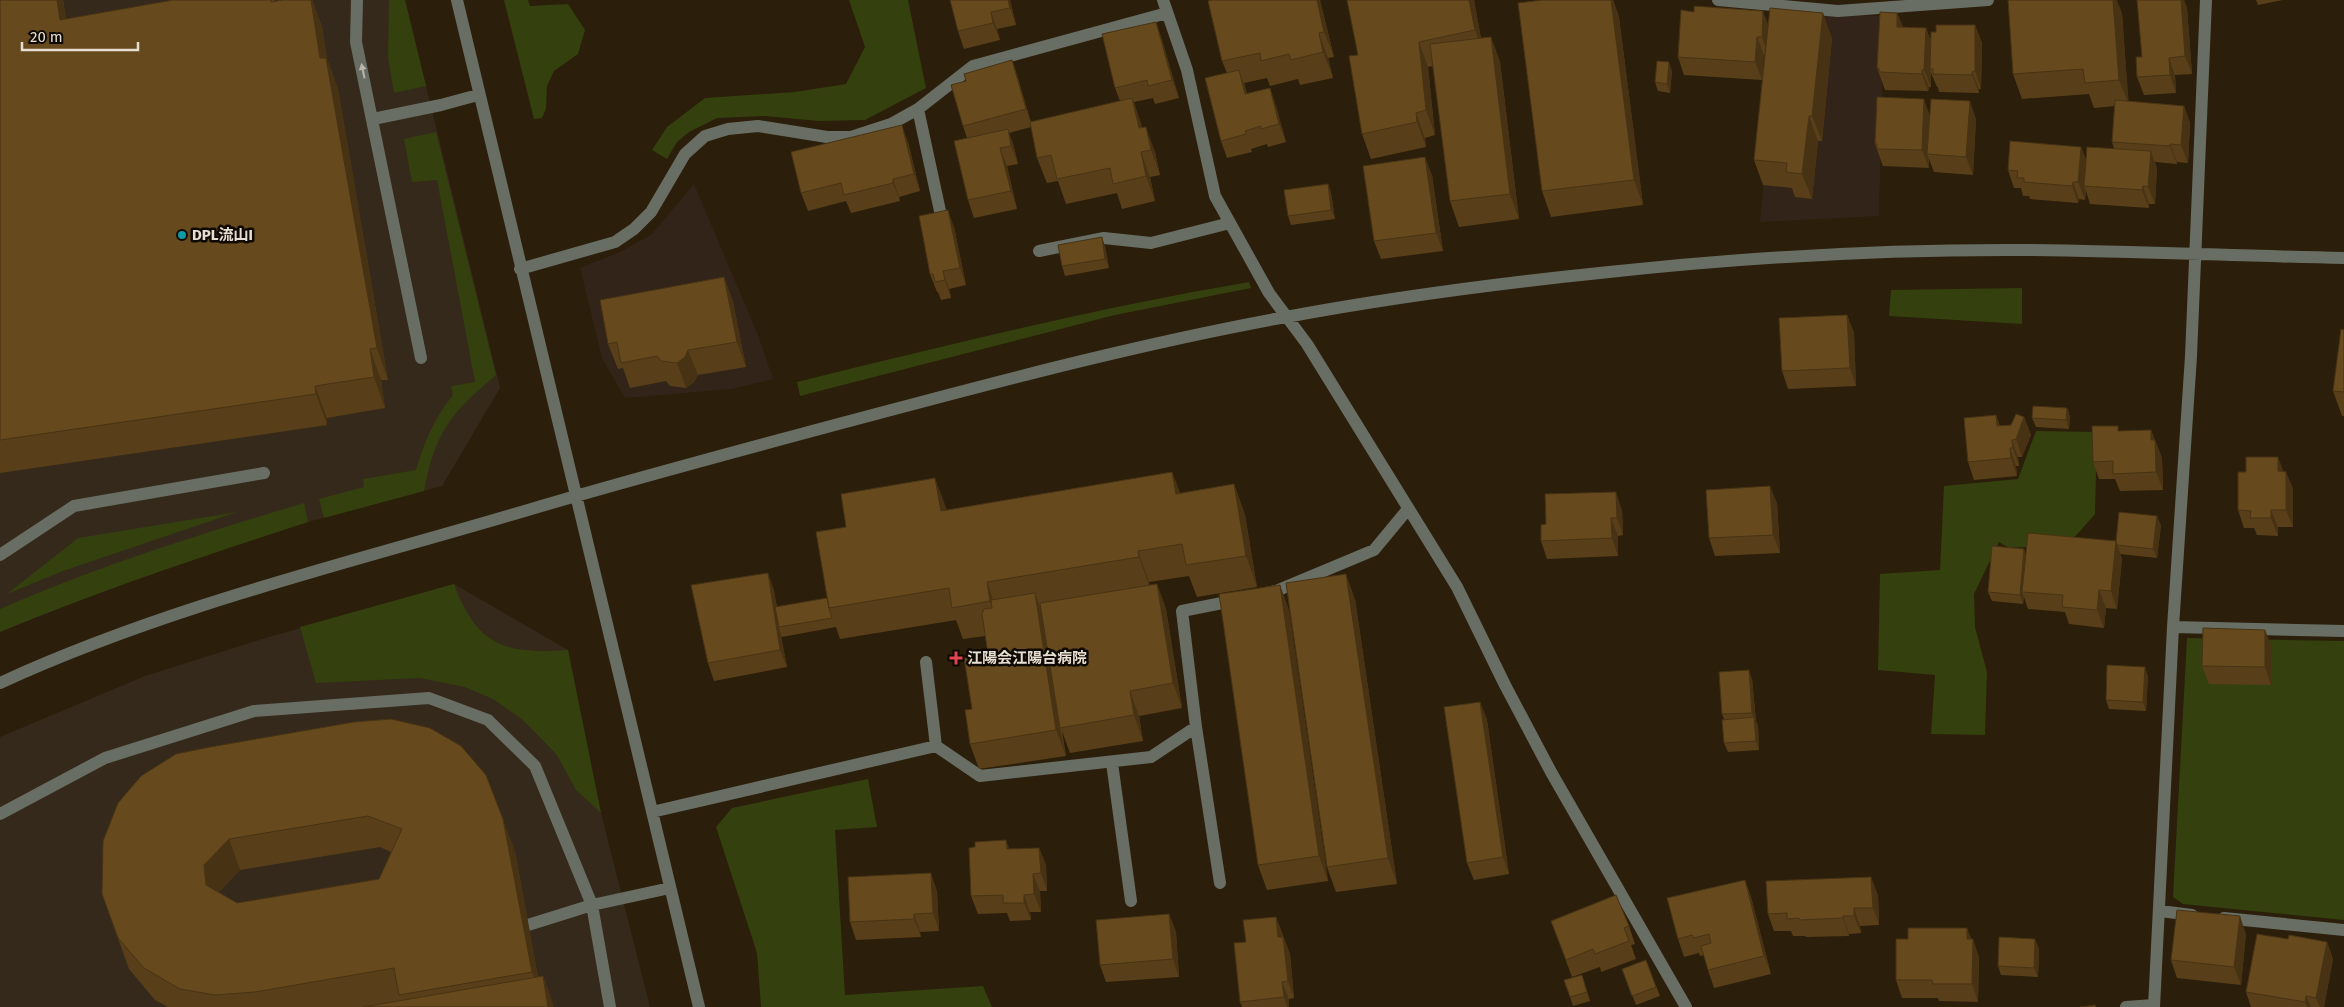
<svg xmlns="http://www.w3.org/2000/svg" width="2344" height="1007" font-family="'Fira Sans','Noto Sans JP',sans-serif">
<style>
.commercial{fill:#332419}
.industrial{fill:#35291b}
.green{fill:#34400d}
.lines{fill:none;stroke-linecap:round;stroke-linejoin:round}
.minor{stroke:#686e63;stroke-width:12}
.wall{fill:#583f19;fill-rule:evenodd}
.shaded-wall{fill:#473314}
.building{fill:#66491d;stroke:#473314;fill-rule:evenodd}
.oneway{fill:#bbb7ab}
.culture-dot{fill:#0f9aa8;stroke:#0e0903;stroke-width:2}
.health-dot{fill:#e0444e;stroke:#0e0903;stroke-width:2}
.labels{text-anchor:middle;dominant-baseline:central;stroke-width:5;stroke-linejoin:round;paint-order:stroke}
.poi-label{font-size:15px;font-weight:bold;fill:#e7ded2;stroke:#0e0903;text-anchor:start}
</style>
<rect width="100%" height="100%" fill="#2b1e0a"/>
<!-- commercial -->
<path class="commercial" d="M1779,14L1884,16L1879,216L1760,222Z
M694,184L758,335L773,379L732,389L625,398L602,358L580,268L620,252L651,235Z"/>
<!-- industrial -->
<path class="industrial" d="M0,0H405L500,388L442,486L308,522L190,560L91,596L0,632Z
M454,584L568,650L601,813L650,1007H0V737L145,676L259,640Z"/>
<!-- green -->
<path class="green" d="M389,0H405L426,86L394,93L388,58Z
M504,0H528L530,6L568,4L585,30L578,54L554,71L547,86L546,109L542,118L534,119Z
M849,0H908L926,88L865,120L819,121L765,116L717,118L689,132L677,142L667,159L652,150L667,127L705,98L795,92L846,84L865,47Z
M436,132L496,375C451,413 435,432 424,491L324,518L319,499L364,487L363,479L416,470C424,443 434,418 453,395L451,386L475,382L437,180L412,182L404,139Z
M1249,282L1251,288L1115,315L800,396L797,382C947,345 1096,308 1249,282Z
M2022,288V324L1889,316L1891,290Z
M2036,431L2097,432L2095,514L2073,539L2060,545L2009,548L1999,542L1974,594L1975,627L1987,672L1985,735L1931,734L1935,675L1878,670L1880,574L1940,570L1944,486L2018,479Z
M304,503L308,522C204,556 101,590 0,632V609C98,566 201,534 304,503Z
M237,512L63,571L7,594L78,538Z
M454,584C477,646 506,655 568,650L601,813L576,790L557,755L523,720L493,699L465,687L420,678L316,683L300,627Z
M2187,638L2344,641V920L2183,904L2173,897Z
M868,779L877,827L835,830L845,995L983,986L992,1007H761L757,953L716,827L732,808Z"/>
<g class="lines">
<!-- minor -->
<path class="minor" d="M357,0L356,42L421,358
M457,0L699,1007
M1163,0L1187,70L1215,196L1269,293L1307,344L1457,587L1505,685L1551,772L1686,1007
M1718,0L1838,11L1988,0
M918,109L940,211
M373,119L441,105L478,95
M1039,251L1104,238L1151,243L1230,223
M520,269L615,242L634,229L651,212L685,154L705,136L728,129L758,126L827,137H851L891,124L918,109L973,66L1167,13
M0,555L74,506L264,473
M1266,593L1276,591L1374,550L1408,509
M2173,627L2344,631
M0,683C172,604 358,561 538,507C650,474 763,444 876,414C1011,378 1148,342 1286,317C1393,297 1501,283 1609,272C1748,257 1890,249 2030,250C2135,251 2240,256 2344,258
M936,746L980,776L1151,757L1196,727
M1112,763L1131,901
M652,812L936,746L926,662
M0,814L105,758L254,711L429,698L488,720L535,766L592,905L670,888
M1220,883L1196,727L1182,611L1237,600
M2160,911L2192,915
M2224,918L2344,930
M528,925L592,905L610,1007
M2126,1007L2154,1005
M2154,1007L2173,627L2191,356L2206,0"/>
</g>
<!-- wall -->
<path class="wall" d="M0,0H63L66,19L173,0H274L275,1L283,0H312L322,27L327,59L338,89L388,380H381L385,408L327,418V425L0,473Z
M1010,0L1016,25L997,29L1000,40L964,49L958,31Z
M1212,0H1320L1334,57L1328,58L1333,78L1300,85L1298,79L1270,86L1267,78L1244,83L1247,94L1276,106L1286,142L1268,147L1267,144L1251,149L1252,152L1227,158L1221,141L1227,73L1222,61Z
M1347,0H1474L1481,38L1491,37L1500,62L1519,219L1459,227L1450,201L1433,66L1428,67L1435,135L1425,138L1426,147L1371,159L1362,134L1358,55Z
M1542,0H1613L1619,17L1643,205L1551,217L1542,191Z
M2137,0H2184L2187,8L2192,74L2175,75L2176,93L2144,95L2137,77L2142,57Z
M2256,0H2283L2258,5Z
M1694,12L1768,25L1832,38L1822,141H1818L1812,199L1795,197L1792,188L1763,185L1754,160L1765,55H1764L1762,80L1684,75L1678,57Z
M1897,13L1903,27L1926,28L1931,41L1936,32L1975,25L1982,43L1981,89H1979V93L1939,92L1938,87H1937L1931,73V87H1929L1928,91L1885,90L1877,68Z
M2122,13L2128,101L2184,106L2190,123L2188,163L2177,162V164L2155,162L2157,169L2155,204H2149V208L2090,204L2086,191L2085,200L2079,199L2078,203L2030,199L2029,196H2023L2021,188H2014L2008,170L2081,147L2086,160L2114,149L2112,142L2115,106L2094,108L2089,94L2022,99L2013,74Z
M1156,22L1162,40L1179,98L1155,104L1153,98L1134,102L1142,128L1155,152L1160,175L1150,177L1155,201L1122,209L1117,193L1066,204L1058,181L1047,183L1037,158L1031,127L1009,133L1014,147L1018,164L1007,166L1017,209L974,218L968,200L967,138L963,126L966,81L1012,60L1018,78L1031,122L1120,101L1115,88Z
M1672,71L1670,93L1658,91L1655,82Z
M1930,115L1976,119L1973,175L1934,172L1929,159V168L1883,166L1875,144Z
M908,142L920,191L899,197L900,201L851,213L846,201L808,211L801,193Z
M1432,175L1443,251L1381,259L1374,241Z
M1328,184L1331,193L1335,219L1291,225L1288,216Z
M954,227L966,285L949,289L951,298L941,300L938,292H937L930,274Z
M1105,246L1109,268L1065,276L1062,266Z
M724,277L733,302L746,367L698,375L694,382L686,388L670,386L666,381L630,388L623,368L618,369L608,344Z
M1847,315L1854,333L1856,386L1788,389L1782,371Z
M2344,330V416H2342L2333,391Z
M2067,408L2070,417L2069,429L2036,427L2032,418Z
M1996,415L2000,426L2011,425L2024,417L2031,435L2022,457H2018L2019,466H2016L2017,476L1974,480L1968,462Z
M2151,430L2162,458L2163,490L2120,491L2115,479H2099L2093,462L2120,431Z
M2283,471L2286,472L2293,489V527H2278V536L2257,535L2254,528H2244L2238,510Z
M1172,472L1180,493L1234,484L1245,515L1257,587L1197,597L1189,576L1149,582V585L1157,584L1166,609L1182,708L1139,716L1143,741L1070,753L1062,731L1066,756L979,769L970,744L972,709L988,654L985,636L963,639L956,620L840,639L836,627L782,637L781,636L787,667L714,681L708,663L768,573L774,591L777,607L827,598L947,510Z
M1777,503L1780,553L1715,556L1709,538Z
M1622,510L1623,535L1618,536V556L1547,559L1541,541L1546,524Z
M2161,525L2157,558L2120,554L2122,559L2117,609L2106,608L2104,628L2069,624L2065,612L2028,609L2024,597L2023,604L1992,601L1988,592L2026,554L2116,541Z
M1355,599L1397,884L1336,892L1327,867Z
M1289,610L1328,881L1267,890L1258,865Z
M2272,647L2271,685L2209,684L2202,666Z
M2148,676L2146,711L2109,709L2106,700Z
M1752,679L1756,721L1758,726L1759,750L1728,752L1724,743V719L1722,714Z
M1480,702L1487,720L1509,874L1474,880L1467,863Z
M176,754L515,851L538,977L543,976L552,1001L553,1007H168L155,1000L129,969L102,894ZM380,847L391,852L379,879L237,903L219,892L240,870Z
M1039,848L1046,865L1047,891H1040L1041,912H1030L1031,920L1010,921L1007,913L978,914L971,896L1010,849Z
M1745,880L1751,897L1771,974L1714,988L1708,970L1704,955L1700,956L1699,953L1684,957L1678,939Z
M937,891L939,931L920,932L921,937L856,940L850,922Z
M1878,895L1879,925L1860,926L1861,933L1849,934V936L1806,937L1805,936H1793L1791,931H1774L1768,914Z
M1169,914L1176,932L1179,977L1106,982L1100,965Z
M1276,917L1290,954L1294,998L1289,999V1007H1242L1240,1002L1246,942Z
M1551,921L1629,926L1635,944L1631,945L1636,959L1601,972L1600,967L1572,977Z
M2246,934L2241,985L2177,978L2171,960Z
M1971,939L1979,957L1978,1002L1939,1001L1938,998H1902L1896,980Z
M2288,939L2327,942L2333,959L2324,1007H2251L2246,992Z
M2039,948L2038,977L2001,975L1998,966Z
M1646,960L1660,996L1636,1005L1622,969Z
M1582,975L1590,1001L1573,1006L1570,997Z"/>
<!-- shaded-wall -->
<path class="shaded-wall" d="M57,0H63L71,51L60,20Z
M311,0H312L322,27L327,59L338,89L388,380L377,348L320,58Z
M1008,0H1010L1016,25L1010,8Z
M1317,0H1320L1334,57L1324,32Z
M1469,0H1474L1484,55L1475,30Z
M1611,0H1613L1619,17L1643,205L1634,180Z
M2113,0H2117L2122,13L2129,105L2119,80Z
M2181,0H2184L2187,8L2192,74L2185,56Z
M1763,11L1770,29L1768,55L1762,37Z
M991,12L997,29L1000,40L993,23Z
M1823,13L1832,38L1822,141L1812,116Z
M1897,13L1904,30L1897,27Z
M1156,22L1162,40L1179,98L1172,80Z
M1975,25L1982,43L1981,89L1975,71Z
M1926,28L1932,45L1930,69L1931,73V87L1924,70Z
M1319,33L1328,58L1333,78L1323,52Z
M1491,37L1500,62L1519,219L1510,194Z
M1757,37L1764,55L1762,80L1755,62Z
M1419,42L1428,67L1435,135L1426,110Z
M2169,58L2175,75L2176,93L2170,75Z
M1012,60L1018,78L1032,127L1026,109Z
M1669,62L1672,71L1670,93L1667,84Z
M1239,70L1245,87L1252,112L1245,94Z
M1922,70L1929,87L1928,91L1922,74Z
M1972,72L1979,89V93L1972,75Z
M1270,88L1276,106L1286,142L1279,124Z
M1132,98L1141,123L1147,150L1139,128Z
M1924,99L1930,116L1927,154L1929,159V168L1922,150Z
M1970,101L1976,119L1973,175L1966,157Z
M2184,106L2190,123L2188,163L2181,145Z
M1416,113L1425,138L1426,147L1417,122Z
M1809,116L1818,141L1812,199L1802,174Z
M902,125L908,142L920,191L914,174Z
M1146,127L1155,152L1160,175L1151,150Z
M1008,129L1014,147L1018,164L1011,146Z
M2170,144L2177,162V164L2170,146Z
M2081,147L2088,165L2084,186L2086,191L2085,200L2078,182Z
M1000,148L1007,166L1017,209L1011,191Z
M2151,151L2157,169L2155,204L2148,187Z
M1141,152L1150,177L1155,201L1146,176Z
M1425,157L1432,175L1443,251L1436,233Z
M893,179L899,197L900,201L893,183Z
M2073,182L2079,199L2078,203L2072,186Z
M1328,184L1331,193L1335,219L1331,210Z
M2143,186L2149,204V208L2142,190Z
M948,210L954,227L966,285L960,268Z
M1102,237L1105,246L1109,268L1105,259Z
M943,271L949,289L951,298L945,280Z
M724,277L733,302L746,367L737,342Z
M1847,315L1854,333L1856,386L1850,368Z
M370,349L381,380L385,408L374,377Z
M688,350L698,375L694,382L686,388L677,363Z
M315,386L327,418V425L316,394Z
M2067,408L2070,417L2069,429L2066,420Z
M1996,415L2002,433L1997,426Z
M2024,417L2031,435L2022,457L2016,439Z
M2151,430L2162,458L2163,490L2156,472L2151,440Z
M2012,440L2018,457L2019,466L2013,448Z
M2010,448L2016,466L2017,476L2011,458Z
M2278,457L2285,475L2278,471Z
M1172,472L1184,504L1176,494Z
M2286,472L2293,489V527L2286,510Z
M935,478L947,510L941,511Z
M1234,484L1245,515L1257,587L1246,556Z
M1770,486L1777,503L1780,553L1773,535Z
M1616,492L1622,510L1623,535L1617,518Z
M2271,510L2278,527V536L2271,518Z
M2157,516L2161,525L2157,558L2153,549Z
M1611,518L1618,536V556L1612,538Z
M2116,541L2122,559L2117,609L2111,591Z
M2024,549L2027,558L2022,592L2024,597L2023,604L2020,595Z
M1138,551L1149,582L1150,588L1139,557Z
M768,573L774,591L780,627H779L781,636L787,667L780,650Z
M1346,574L1355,599L1397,884L1388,858Z
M987,582L998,614L1002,633L990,601Z
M1157,584L1166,609L1182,708L1173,683Z
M1280,585L1289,610L1328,881L1319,856Z
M2099,590L2106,608L2104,628L2097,610Z
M1035,593L1044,618L1060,728L1066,756L1056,730Z
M2265,630L2272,647L2271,685L2265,667Z
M2145,667L2148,676L2146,711L2143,702Z
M1749,670L1752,679L1756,721L1758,726L1759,750L1756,741L1754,718L1752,713Z
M1130,691L1139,716L1143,741L1134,715Z
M1480,702L1487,720L1509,874L1503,857Z
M503,819L515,851L543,1003L532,972Z
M229,839L240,870L215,896L206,885L204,865Z
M1006,840L1013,858L1007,849Z
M1039,848L1046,865L1047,891L1041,873Z
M931,873L937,891L939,931L933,913Z
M1033,874L1040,891L1041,912L1034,894Z
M1871,877L1878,895L1879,925L1873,908Z
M1745,880L1751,897L1771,974L1764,956Z
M1024,895L1030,912L1031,920L1024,903Z
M1854,908L1860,926L1861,933L1854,916Z
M914,914L920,932L921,937L914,919Z
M1169,914L1176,932L1179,977L1173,959Z
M1843,916L1849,934V936L1843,918Z
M2240,916L2246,934L2241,985L2234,967Z
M1276,917L1282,935L1284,954L1278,937Z
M1967,928L1973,943V939L1979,957L1978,1002L1972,984L1967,939Z
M1283,937L1290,954L1294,998L1288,981Z
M2035,939L2039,948L2038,977L2034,968Z
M2327,942L2333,959L2324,1007H2320L2316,998Z
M543,976L552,1001L553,1007H548Z
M1282,982L1289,999V1007H1287L1284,997Z
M2306,996L2311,1007H2307L2305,1002Z"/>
<!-- building -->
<path class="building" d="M0,0H57L60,20L173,0H271V2L283,0H311L320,58H326L377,348L370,349L374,377L315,386L316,394L0,440Z
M950,0H1008L1010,8L991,12L993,23L958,31Z
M1212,0H1317L1324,32L1319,33L1323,52L1291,60L1289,54L1261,61L1260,53L1222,61L1208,1Z
M1347,0H1469L1475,30L1419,42L1426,110L1416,113L1417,122L1362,134L1349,56L1358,55Z
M1542,0H1611L1634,180L1542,191L1518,3Z
M2008,0H2113L2119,80L2085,83L2083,69L2013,74Z
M2137,0H2181L2185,56L2169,58L2170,75L2137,77L2136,57H2142Z
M1694,6L1763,11L1762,37H1757L1755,62L1678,57L1681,10L1694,12Z
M1770,8L1823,13L1812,116H1809L1802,174L1786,172L1787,163L1754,160Z
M1880,12L1897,13V27L1926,28L1924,70H1922V74L1879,72V68H1877Z
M1156,22L1172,80L1148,86L1147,80L1115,88L1102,34Z
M1936,25H1975V71L1972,72V75L1933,74V69H1930L1931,32H1936Z
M1491,37L1510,194L1450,201L1430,44Z
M1012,60L1026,109L963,126L951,85L966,81L964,74Z
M1657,61L1669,62L1667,84L1655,82Z
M1239,70L1245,94L1270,88L1279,124L1261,129V126L1245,131L1246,134L1221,141L1205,78Z
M1877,97L1924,99L1922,150L1877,149V144H1875Z
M1132,98L1139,128L1146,127L1151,150L1141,152L1146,176L1113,184L1110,168L1057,179L1051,155L1037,158L1030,122Z
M1931,99L1970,101L1966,157L1927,154Z
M2115,100L2184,106L2181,145L2170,144V146L2112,142Z
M902,125L914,174L893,179V183L844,195L841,183L801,193L791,152Z
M1008,129L1011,146L1000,148L1011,191L968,200L954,141Z
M2010,141L2081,147L2078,182H2073L2072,186L2024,182V178H2017L2018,171L2008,170Z
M2087,147L2151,151L2148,187L2143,186L2142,190L2084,186Z
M1425,157L1436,233L1374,241L1363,166Z
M1328,184L1331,210L1288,216L1284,190Z
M948,210L960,268L943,271L945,280L935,282L933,274H930L919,216Z
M1102,237L1105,259L1062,266L1058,245Z
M724,277L737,342L688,350L685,357L677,363L661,361L657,356L621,363L617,342L608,344L600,300Z
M1847,315L1850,368L1782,371L1779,318Z
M2341,329L2344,330V392L2333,391Z
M2033,406L2067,408L2066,420L2032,418Z
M2016,414L2024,417L2016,439L2012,440L2013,448H2010L2011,458L1968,462L1964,418L1996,415L1997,426L2011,425Z
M2092,426H2118V431L2151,430V440H2155L2156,472L2113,474V461L2093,462Z
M2246,457H2278V471L2286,472V510H2271V518H2250L2251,511L2238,510V472H2246Z
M1172,472L1176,494L1234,484L1246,556L1186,565L1182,544L1138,551L1139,557L987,582L990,601L952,608L949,588L829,608L816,532L846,527L841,494L935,478L941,511Z
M1770,486L1773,535L1709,538L1706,490Z
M1616,492L1617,518H1611L1612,538L1541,541V525L1546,524L1545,494Z
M2119,512L2157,516L2153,549L2117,545L2116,541Z
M2028,533L2116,541L2111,591L2099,590L2097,610L2062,607L2063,595L2022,592Z
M1992,546L2024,549L2020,595L1988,592Z
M768,573L780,650L708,663L691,585Z
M1346,574L1388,858L1327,867L1286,583Z
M1157,584L1173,683L1130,691L1134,715L1060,728L1040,603Z
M1280,585L1319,856L1258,865L1219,594Z
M1035,593L1056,730L970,744L965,710L972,709L964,658L988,654L982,614L984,609L992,608L991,600Z
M827,598L829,608L832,618L779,627L775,607Z
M2203,628L2265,630V667L2202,666Z
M2107,665L2145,667L2143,702L2106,700Z
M1749,670L1752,713L1722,714L1719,672Z
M1480,702L1503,857L1467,863L1444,707Z
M1754,717L1756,741L1724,743L1722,720Z
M391,719L430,728L461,746L486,775L503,819L532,972L399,995L394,968L255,992L215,995L180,989L144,968L118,938L102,894L103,841L118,803L141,776L176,754L210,747L354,722ZM368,816L402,829L379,879L237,903L206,885L204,865L229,839Z
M1006,840L1007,849L1039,848L1041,873L1033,874L1034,894L1024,895V903H1003V895L971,896L969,848L975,847V842Z
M931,873L933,913L914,914V919L850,922L848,877Z
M1871,877L1873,908H1854V916H1843V918L1799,920V918L1787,919V913L1768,914L1766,881Z
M1745,880L1764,956L1708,970L1701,946L1711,943L1709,934L1694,938L1692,935L1678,939L1667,898Z
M1616,895L1629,926L1624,928L1629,941L1595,954L1593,949L1566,960L1551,921Z
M2177,910L2240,916L2234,967L2171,960Z
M1169,914L1173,959L1100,965L1096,920Z
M1276,917L1278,937H1283L1288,981L1282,982L1284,997L1240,1002L1234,943L1246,942L1243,920Z
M1908,928H1967V939H1973L1972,984H1933L1932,980H1896V939H1908Z
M2257,934L2288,939L2289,935L2327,942L2316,998L2306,996L2305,1002L2246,992Z
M1999,937L2035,939L2034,968L1998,966Z
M1646,960L1656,987L1632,996L1622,969Z
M1582,975L1587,992L1570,997L1564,980Z
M543,976L548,1007H363Z
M2095,1005L2096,1007H2080Z"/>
<!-- one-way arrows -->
<defs><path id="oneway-solid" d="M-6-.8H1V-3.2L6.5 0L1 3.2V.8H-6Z" transform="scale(1.25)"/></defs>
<use class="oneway" href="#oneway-solid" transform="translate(363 71) rotate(-102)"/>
<!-- markers -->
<circle class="culture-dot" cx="182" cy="235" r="5"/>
<path class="health-dot" d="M953.5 650.5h5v5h5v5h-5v5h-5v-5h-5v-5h5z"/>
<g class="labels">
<!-- poi labels -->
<g class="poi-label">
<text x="192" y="235">DPL流山I</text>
<text x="967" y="658">江陽会江陽台病院</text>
</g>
</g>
<!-- scale -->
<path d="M22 42v8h116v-8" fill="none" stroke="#e7ded2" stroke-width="2.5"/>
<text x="30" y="42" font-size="15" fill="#e7ded2" stroke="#0e0903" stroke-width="4" paint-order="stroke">20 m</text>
</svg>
